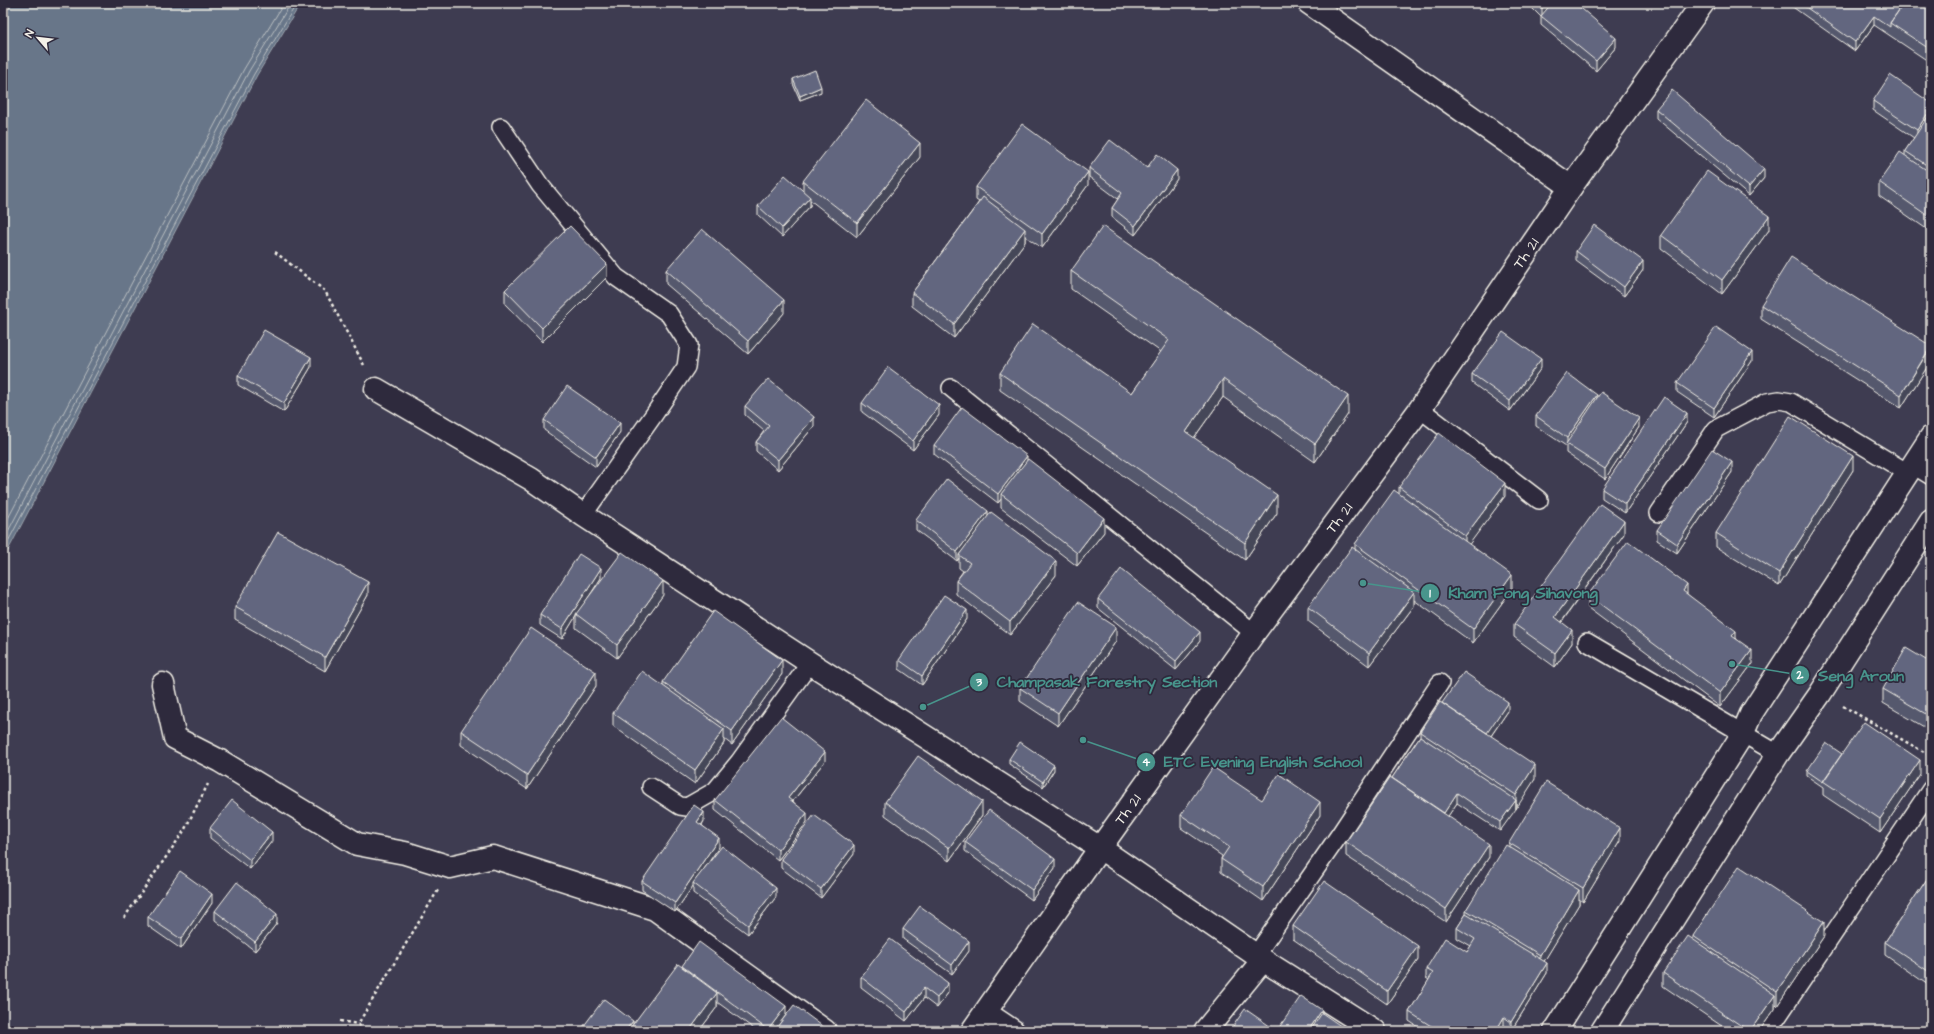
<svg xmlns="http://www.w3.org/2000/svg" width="1934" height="1034" font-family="'Architects Daughter',sans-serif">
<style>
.water{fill:#677689;stroke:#9fa7af}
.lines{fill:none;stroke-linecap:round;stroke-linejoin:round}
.shore{stroke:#bcc0c2;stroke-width:1}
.service-casing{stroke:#f4f1e8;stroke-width:20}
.minor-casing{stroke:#f4f1e8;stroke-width:25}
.trunk-casing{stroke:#f4f1e8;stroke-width:25}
.path{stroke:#f4f1e8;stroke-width:2.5;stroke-dasharray:3 3;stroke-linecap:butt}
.service{stroke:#2f2a3d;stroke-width:17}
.minor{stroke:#2f2a3d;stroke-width:22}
.trunk{stroke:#2f2a3d;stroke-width:22}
.wall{fill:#54586d;stroke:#f4f1e8}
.shaded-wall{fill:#454759;stroke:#f4f1e8}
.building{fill:#62667f;stroke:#f4f1e8}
.labels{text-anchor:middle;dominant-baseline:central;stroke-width:3.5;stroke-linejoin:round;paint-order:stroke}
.street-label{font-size:15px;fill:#f4f1e8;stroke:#2f2a3d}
.leader{fill:none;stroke:#48958c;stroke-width:1.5}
.callout-dot{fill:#48958c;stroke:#2f2a3d;stroke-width:1.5}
.mark-label{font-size:12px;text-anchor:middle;font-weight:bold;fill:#fff}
.callout-label{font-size:16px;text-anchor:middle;font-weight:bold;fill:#48958c;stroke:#2f2a3d;stroke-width:3.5;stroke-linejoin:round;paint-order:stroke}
</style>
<rect width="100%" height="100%" fill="#3e3c51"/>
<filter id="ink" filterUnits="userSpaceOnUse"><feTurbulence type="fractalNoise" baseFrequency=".025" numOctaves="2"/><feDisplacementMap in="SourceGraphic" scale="8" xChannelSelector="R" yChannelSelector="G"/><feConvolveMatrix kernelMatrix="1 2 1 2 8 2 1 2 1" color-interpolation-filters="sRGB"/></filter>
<g filter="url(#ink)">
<!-- water -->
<path class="water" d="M3,3H301L257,75L3,560Z"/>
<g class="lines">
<!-- shore -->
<path class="shore" d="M3,528L244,69L284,3
M3,541L249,71L291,3
M3,551L254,74L297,3"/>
<!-- service casing -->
<g class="service-casing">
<path id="service" d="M501,127L540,185L616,277L669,314L689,345L686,367L653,416L583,515
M951,388L1254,633
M1420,409L1539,500
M1913,465L1931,476
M1659,513L1716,429L1767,402L1779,400L1791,402L1908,473
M1587,642L1778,754
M651,787L680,806L687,807L715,791L739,762L810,663
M1256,955L1340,834L1440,683
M1768,1031L1931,789"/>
</g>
<!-- minor casing -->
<g class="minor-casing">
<g id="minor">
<path d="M1309,3L1571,187"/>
<path d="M376,389L531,479L583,515L810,663L1100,848L1263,960L1375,1031"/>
<path d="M163,684L175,738L220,761L357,844L405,853L450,867L493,857L655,909L825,1031"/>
<path d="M986,1013L1013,1031"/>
<path id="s1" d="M972,1031L1100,848L1254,633L1420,409L1571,187L1703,3"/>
<path d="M1205,1031L1263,960"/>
</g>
</g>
<!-- trunk casing -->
<g class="trunk-casing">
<path id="trunk" d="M1555,1031L1742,735L1751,714L1931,437
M1602,1031L1778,754L1820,694L1931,521"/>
</g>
<!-- path -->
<path class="path" d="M275,252L325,291L365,367
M1843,706L1931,756
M124,918L184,831L208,784
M340,1021L358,1024
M364,1031L358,1024L438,890"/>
<!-- service -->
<use href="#service" class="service"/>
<!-- minor -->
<use href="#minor" class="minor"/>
<!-- trunk -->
<use href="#trunk" class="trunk"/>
</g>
<!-- wall -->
<path class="wall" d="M1527,3H1575L1616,47L1596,71L1541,25V17Z
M1787,3H1931V63L1874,25L1855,51Z
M793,79L821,92L800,100L793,84Z
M1873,101L1931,103V232L1879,196V182L1905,155V151L1914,138L1873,110Z
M1656,109L1764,178L1749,196L1656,118Z
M920,157L857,237L810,200V206L782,237L758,215V206L803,191V181Z
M1089,168H1147L1177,179L1135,235L1112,217V208L1118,199L1089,177Z
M1088,185L1042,248L1025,236V242L954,338L912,306V293L979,202L976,200V187Z
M1769,230L1722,294L1661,248V235Z
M1576,251L1643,270L1624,296L1576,261Z
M666,270L784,313L748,354L666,284Z
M1071,271L1348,414L1315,462L1223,397L1194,438L1277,513L1245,560L1000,390V373L1132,393L1161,352L1071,289Z
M607,277L542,342L505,304V290Z
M1761,305L1931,346V361L1901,408L1761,319Z
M1752,361L1714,417L1677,392V383Z
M311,367L284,412L238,385V376Z
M1541,368L1510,411L1472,383V374Z
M1597,398L1639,427L1605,479L1566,453V446L1536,426V416Z
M862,403L939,415L913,450L862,412Z
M745,406L814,426L778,470L756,451V442L764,431L745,415Z
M544,420L620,432L596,467L544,430Z
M1687,422L1625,513L1602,498V489Z
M934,445L1027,461L1104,532L1077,566L1001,508V499L998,503L934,454Z
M1853,470L1779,586L1716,547V533Z
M1732,472L1677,553L1657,540V530Z
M1399,487L1505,496L1469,544L1512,589L1473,643L1414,600V606L1369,666L1308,621V607L1355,549V544L1399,494Z
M988,516L1056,575L1010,635L956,594V581L963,571L959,568V558L957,561L916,530V520Z
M1624,534L1562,622L1572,643L1555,667L1514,637V624Z
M601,578L585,602L663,595L617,658L576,628V616L562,639L540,625V615Z
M1687,594L1736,638L1752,664L1720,707L1588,608V595Z
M368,595L325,671L235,620V607Z
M1098,599L1200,641L1176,670L1098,608Z
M967,619L922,685L899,669V660Z
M1116,641L1058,726L1020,701V688Z
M1931,663V731L1883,703V689Z
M782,674L732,745L724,739V743L695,784L613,726V713L663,686V682Z
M596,686L527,789L461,745V731Z
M1442,703L1508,711L1491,736L1535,779L1500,831L1457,803L1448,816L1489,857L1446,922L1346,856V842L1392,778L1420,736V732Z
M1842,754L1920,774L1880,833L1823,795V787L1807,776V771Z
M1009,759L1054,770L1043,787L1009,764Z
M825,761L793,801L807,822L778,860L715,810V800Z
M1262,800L1320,815L1263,901L1221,872V859L1222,856L1181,828V815Z
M885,802L982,815L949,861L885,815Z
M704,821L702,825L719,847L707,865L776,897L748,934L693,893V886L675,912L642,890V881Z
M210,828L272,841L250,869L210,838Z
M1620,841L1583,902L1579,899V904L1544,961L1547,973L1511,1031L1504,1026L1502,1031H1424L1409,1021V1012L1429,980L1426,978V969L1467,952L1471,946L1457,938V928L1466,914V910L1509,847V843Z
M965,842L1055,868L1032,900L965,851Z
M854,854L821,898L781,868V859Z
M1931,873V987L1885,955V942Z
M212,903L181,949L148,926V917Z
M215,911L277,923L255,951L215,920Z
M1293,926L1418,960L1387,1004L1293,939Z
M903,929L969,951L952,974L903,939Z
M1693,936H1824L1777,1006L1775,1004V1009L1759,1031H1729L1663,986V973L1693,939Z
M682,967L786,1015L829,1031H757L717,1002V1007L699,1031H580L633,1024Z
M861,977L948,993L937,1008L924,998L906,1021L861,987Z
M1233,1026L1278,1031H1231L1233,1028Z"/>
<!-- shaded-wall -->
<path class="shaded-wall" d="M1548,3H1556L1542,18V8Z
M1874,16V25L1855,51V42Z
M1616,38V47L1596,71V61Z
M821,87V92L800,100V96Z
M1931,108V118L1917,140V130Z
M920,143V157L857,237V223Z
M1764,169V178L1749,196V187Z
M1177,170V179L1135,235V226Z
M1088,172V185L1042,248V234Z
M810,197V206L782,237V228Z
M1769,216V230L1722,294V280Z
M1025,229V242L954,338V324Z
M1643,261V270L1624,296V287Z
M607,264V277L542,342V328Z
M784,300V313L748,354V341Z
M1931,347V361L1901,408V395Z
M1752,352V361L1714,417V408Z
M311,357V367L284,412V403Z
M1541,359V368L1510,411V401Z
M1223,379V397L1186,449V432Z
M1597,395V404L1567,444V438Z
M1348,396V414L1315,462V444Z
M939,405V415L913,450V441Z
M1687,413V422L1625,513V504Z
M814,417V426L778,470V460Z
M1639,418V427L1605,479V469Z
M620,423V432L596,467V457Z
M1027,456V466L1001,494V499L998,503V494Z
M1853,456V470L1779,586V573Z
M1732,462V472L1677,553V544Z
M1505,483V496L1465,550V536Z
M1277,495V513L1245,560V543Z
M988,511V520L959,555V558L957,561V552Z
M1104,518V532L1077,566V553Z
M1624,521V534L1555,631V617Z
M1056,561V575L1010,635V622Z
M601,568V578L577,615L576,614V616L562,639V629Z
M1512,575V589L1473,643V629Z
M663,581V595L617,658V645Z
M368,582V595L325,671V657Z
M1687,585V599L1683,591Z
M1414,592V606L1369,666V653Z
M967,610V619L922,685V676Z
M1116,627V641L1058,726V713Z
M1572,630V643L1555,667V653Z
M1736,631V644L1732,636Z
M1200,632V641L1176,670V661Z
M1752,650V664L1720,707V693Z
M782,660V674L732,745V731Z
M596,672V686L527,789V775Z
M1508,702V711L1486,743V733Z
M724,729V743L695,784V770Z
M825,752V761L788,807V798Z
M1920,760V774L1880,833V819Z
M1054,765V770L1043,787V782Z
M1535,765V779L1516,809V795Z
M1457,793V803L1442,825V816Z
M1516,800V809L1500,831V822Z
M982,801V815L949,861V848Z
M1320,802V815L1263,901V887Z
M704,812V821L697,832V822Z
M807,813V822L778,860V850Z
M1620,828V841L1583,902V888Z
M272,832V841L250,869V860Z
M719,838V847L694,884L693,883V886L675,912V903Z
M1489,844V857L1446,922V909Z
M854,845V854L821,898V889Z
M1055,859V868L1032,900V890Z
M776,888V897L748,934V925Z
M1579,890V904L1540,968V955Z
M212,894V903L181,949V939Z
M277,914V923L255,951V942Z
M1824,922V936L1777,1006V992Z
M969,941V951L952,974V965Z
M1418,946V960L1387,1004V991Z
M1547,963V973L1511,1031V1022Z
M948,983V993L937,1008V998Z
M924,988V998L906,1021V1012Z
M717,993V1007L699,1031H689Z
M1775,995V1009L1759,1031H1750Z
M786,1006V1015L774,1031H768V1030Z
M1322,1010V1019L1314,1031H1308Z
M1504,1017V1026L1502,1031H1496Z
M633,1021V1030L632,1031H625Z"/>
<!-- building -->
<path class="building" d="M1537,3H1548L1542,8Z
M1552,3H1575L1616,38L1596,61L1541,16Z
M1800,3H1904L1890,23V27L1874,16L1855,42Z
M1904,3H1931V50L1890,23Z
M815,70L821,87L800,96L793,79Z
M1890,75L1931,103V108L1917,130L1873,101Z
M1672,90L1764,169L1749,187L1656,109Z
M866,100L920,143L857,223L803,181Z
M1931,112V168L1905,151Z
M1022,124L1088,172L1042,234L976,187Z
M1110,140L1147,168L1157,154L1177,170L1135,226L1112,208L1122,193L1089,168Z
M1900,152L1931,173V218L1879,182Z
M1707,171L1769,216L1722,280L1661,235Z
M785,175L810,197L782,228L758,206Z
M983,197L1025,229L954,324L912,293Z
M1594,225L1643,261L1624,287L1576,251Z
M570,226L607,264L542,328L505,290Z
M1103,226L1348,396L1315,444L1223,379L1186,432L1277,495L1245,543L1000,373L1033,324L1132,393L1169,340L1071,271Z
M702,229L784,300L748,341L666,270Z
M1791,257L1931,346L1901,395L1761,305Z
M1716,327L1752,352L1714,408L1677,383Z
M264,330L311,357L284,403L238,376Z
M1503,332L1541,359L1510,401L1472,374Z
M888,367L939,405L913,441L862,403Z
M1567,373L1597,395L1567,438L1536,416Z
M768,379L814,417L778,460L756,442L769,426L745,406Z
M567,386L620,423L596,457L544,420Z
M1601,392L1639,418L1605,469L1566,444Z
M1664,397L1687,413L1625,504L1602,489Z
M962,407L1027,456L998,494L934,445Z
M1790,416L1853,456L1779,573L1716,533Z
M1439,433L1505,483L1465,536L1399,487Z
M1712,449L1732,462L1677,544L1657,530Z
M1028,459L1104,518L1077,553L1001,494Z
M947,479L988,511L957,552L916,520Z
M1394,490L1512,575L1473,629L1355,544Z
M1600,504L1624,521L1555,617L1572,630L1555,653L1514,624Z
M991,512L1056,561L1010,622L956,581L970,563L959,555Z
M278,532L368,582L325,657L235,607Z
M1628,541L1687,585L1683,591L1736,631L1732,636L1752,650L1720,693L1588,595Z
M1352,547L1414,592L1369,653L1308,607Z
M622,552L663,581L617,645L576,614Z
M579,554L601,568L562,629L540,615Z
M1121,569L1200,632L1176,661L1098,599Z
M944,595L967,610L922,676L899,660Z
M1078,602L1116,627L1058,713L1020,688Z
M713,611L782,660L732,731L663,682Z
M531,628L596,672L527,775L461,731Z
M1906,648L1931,663V717L1883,689Z
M642,671L724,729L695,770L613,713Z
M1464,672L1508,702L1487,733L1442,703Z
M1440,702L1535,765L1516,795L1420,732Z
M781,717L825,752L788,798L807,813L778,850L715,800Z
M1864,722L1920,760L1880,819L1823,781Z
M1420,736L1516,800L1500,822L1457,793L1444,813L1392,778Z
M1020,742L1054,765L1043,782L1009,759Z
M1826,743L1842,754L1823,782L1807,771Z
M918,756L982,801L949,848L885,802Z
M1213,767L1262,800L1279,774L1320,802L1263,887L1221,859L1229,847L1181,815Z
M1390,777L1489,844L1446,909L1346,842Z
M1546,782L1620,828L1583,888L1509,843Z
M232,800L272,832L250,860L210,828Z
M694,805L704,812L697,822L719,838L675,903L642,881Z
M989,810L1055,859L1032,890L965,842Z
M814,815L854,845L821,889L781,859Z
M1506,845L1579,890L1540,955L1466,910Z
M722,846L776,888L748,925L693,883Z
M1739,866L1824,922L1777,992L1693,936Z
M180,871L212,894L181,939L148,917Z
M1931,873V973L1885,942Z
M1324,881L1418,946L1387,991L1293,926Z
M237,882L277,914L255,942L215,911Z
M920,906L969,941L952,965L903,929Z
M1466,914L1547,963L1511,1022L1504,1017L1496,1031H1439L1409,1012L1433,973L1426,969L1445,938L1467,952L1475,939L1457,928Z
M1688,936L1775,995L1750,1031H1749L1663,973Z
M890,939L948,983L937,998L924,988L906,1012L861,977Z
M699,942L786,1006L768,1030L682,966Z
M678,964L717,993L689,1031H628Z
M1301,996L1322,1010L1308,1031H1281L1278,1029Z
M604,999L633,1021L625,1031H580Z
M794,1005L829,1031H774Z
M1245,1009L1277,1031H1240L1233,1026Z
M1322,1013L1348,1031H1310Z
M1233,1028L1237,1031H1231Z"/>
</g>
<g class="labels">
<!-- street labels -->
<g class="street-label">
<text stroke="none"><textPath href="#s1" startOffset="955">Th 21</textPath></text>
<text stroke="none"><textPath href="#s1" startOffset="631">Th 21</textPath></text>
<text stroke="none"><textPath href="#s1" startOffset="271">Th 21</textPath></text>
</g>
</g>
<!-- callouts -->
<path class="leader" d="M1363 583L1430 593M1732 664L1800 675M923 707L979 682M1083 740L1146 762"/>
<g class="callout-dot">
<circle cx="1363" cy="583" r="4"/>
<circle cx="1732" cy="664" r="4"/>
<circle cx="923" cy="707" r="4"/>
<circle cx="1083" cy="740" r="4"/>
<circle cx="1430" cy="593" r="10"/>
<circle cx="1800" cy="675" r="10"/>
<circle cx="979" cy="682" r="10"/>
<circle cx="1146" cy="762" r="10"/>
</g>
<g class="mark-label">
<text x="1430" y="597">1</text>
<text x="1800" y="679">2</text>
<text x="979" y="686">3</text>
<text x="1146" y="766">4</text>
</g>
<g class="callout-label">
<text x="1523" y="598">Kham Fong Sihavong</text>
<text x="1861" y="681">Seng Aroun</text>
<text x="1107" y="687">Champasak Forestry Section</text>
<text x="1263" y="767">ETC Evening English School</text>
</g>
<!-- margin -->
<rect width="1934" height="1034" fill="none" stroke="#2f2a3d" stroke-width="16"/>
<rect x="8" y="8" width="1918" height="1018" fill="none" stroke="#f4f1e8" stroke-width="1.5" filter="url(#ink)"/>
<!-- north arrow -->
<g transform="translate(38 38) rotate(298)" stroke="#2f2a3d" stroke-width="3" paint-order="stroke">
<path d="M0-3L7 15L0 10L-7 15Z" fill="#f4f1e8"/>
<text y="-6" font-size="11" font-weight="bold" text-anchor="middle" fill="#f4f1e8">N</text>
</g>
</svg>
